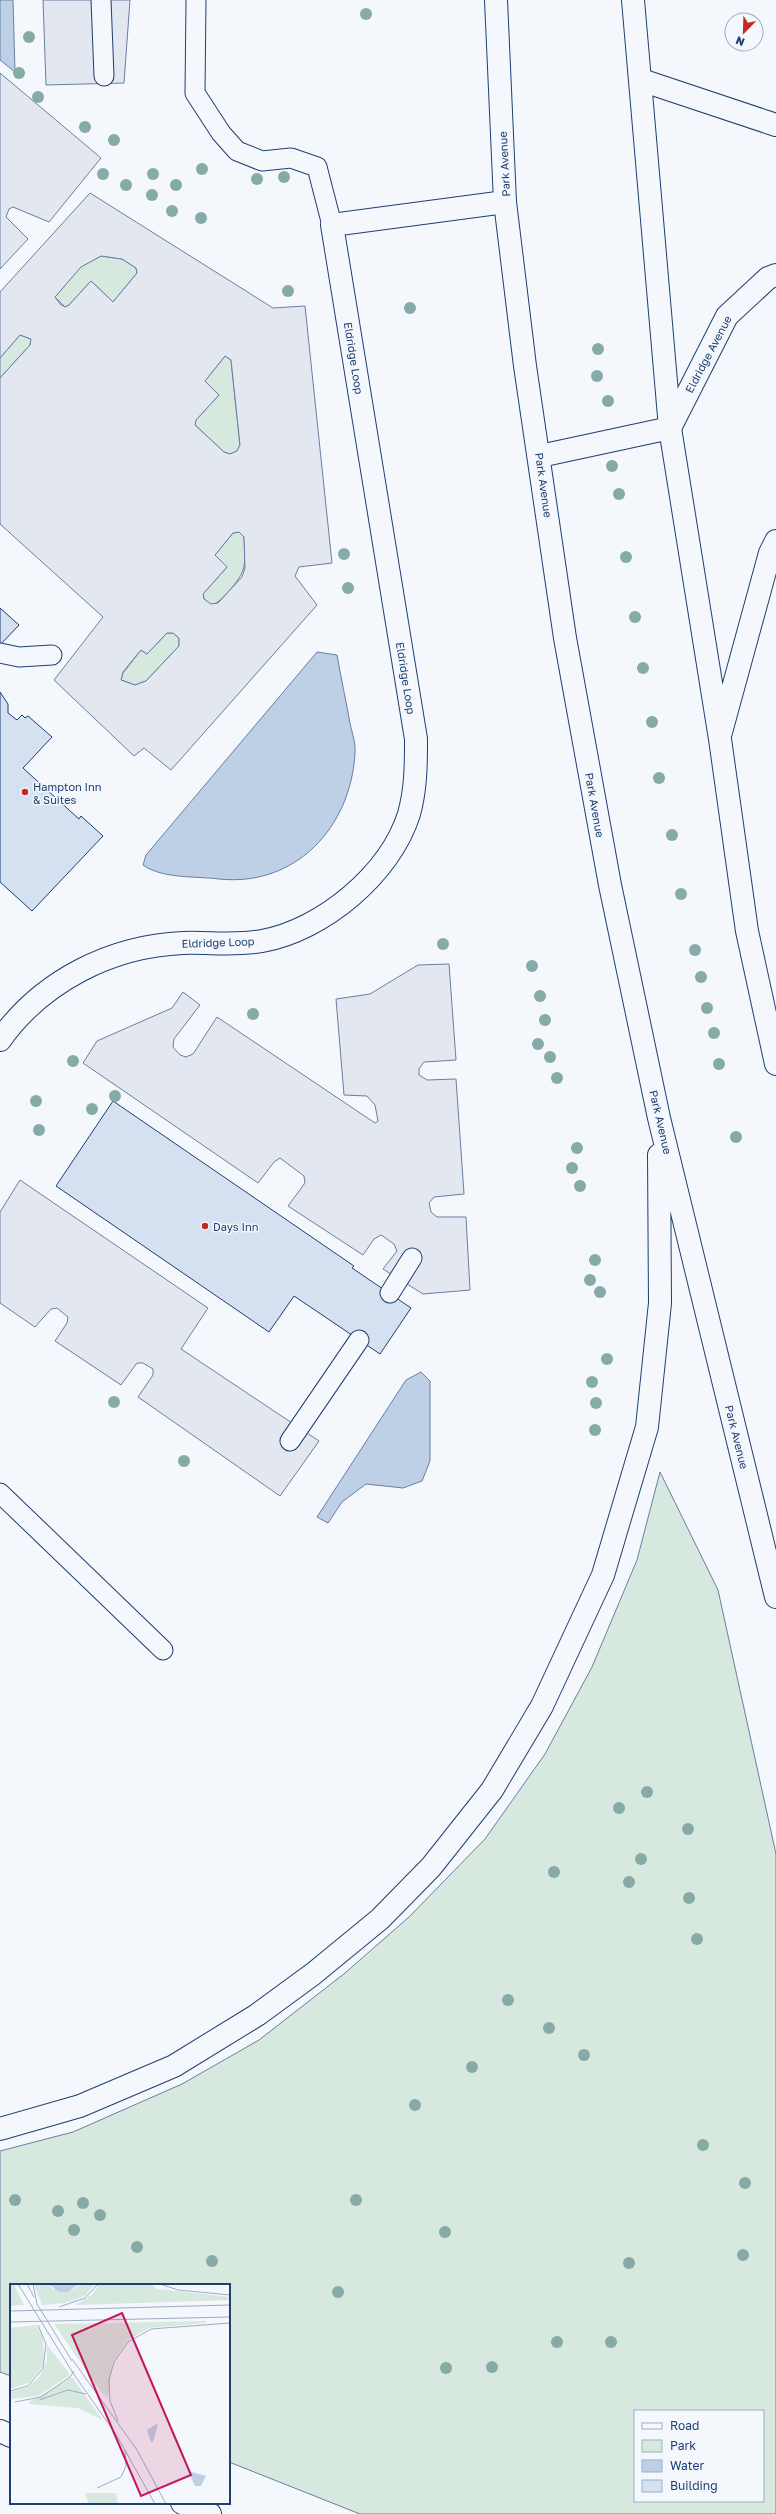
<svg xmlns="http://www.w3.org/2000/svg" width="776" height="2514" font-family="'Golos Text',sans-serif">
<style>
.green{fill:#d7e8df;stroke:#687fa3;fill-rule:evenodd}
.parking{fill:#e3e8f0;stroke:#687fa3;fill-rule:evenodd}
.water{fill:#bed0e5;stroke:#687fa3}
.building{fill:#d5e0f0;stroke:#1d3f73}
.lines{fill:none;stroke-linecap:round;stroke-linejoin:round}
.lane-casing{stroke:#1d3f73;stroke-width:21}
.street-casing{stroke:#1d3f73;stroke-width:24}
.highway-casing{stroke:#1d3f73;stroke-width:24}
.lane{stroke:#f4f7fb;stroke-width:19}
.street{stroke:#f4f7fb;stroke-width:22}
.highway{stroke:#f4f7fb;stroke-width:22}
.tree{fill:#86aba6}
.poi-dot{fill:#c62828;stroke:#f4f7fb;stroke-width:1.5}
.labels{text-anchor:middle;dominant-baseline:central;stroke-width:3;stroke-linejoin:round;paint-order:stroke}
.street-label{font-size:11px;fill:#1d3f73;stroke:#f4f7fb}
.poi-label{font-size:11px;fill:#1d3f73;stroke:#f4f7fb;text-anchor:start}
.inset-road{fill:none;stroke:#9eadc5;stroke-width:1}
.view{fill:#c2185b;fill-opacity:0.15;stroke:#c2185b;stroke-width:2}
.inset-edge{fill:none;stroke:#1d3f73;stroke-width:2}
</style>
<rect width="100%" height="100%" fill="#f4f7fb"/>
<!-- green -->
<path class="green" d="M101,256L122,259L136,268L137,273L113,302L91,281L69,305L65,307L55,297L81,266Z
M20,335L31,339L30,345L0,378V358Z
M225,356L231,360L240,445L237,451L230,454L224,452L195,425L196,420L219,395L205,381Z
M239,532L244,537C245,565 248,570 228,592C222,598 219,603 211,605L204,599L203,594L227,567L215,555L233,533Z
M167,633H173L179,638V646L146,681L135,685L121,680L123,673L141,650L147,654Z
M660,1472L718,1590L776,1854V2514H360L229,2462V2285H11V2376L0,2372V2151L73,2132L182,2084L259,2040L345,1973L409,1917L485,1839L545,1754L592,1667L637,1560ZM635,2411H763V2501H635Z"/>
<!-- parking -->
<path class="parking" d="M43,0H130L124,83L46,85Z
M0,73L101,158L49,222L13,207L9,209L6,217L28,239L0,269Z
M90,193L273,308L305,306L332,563L299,567L295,576L317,605L171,770L144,748L134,756L54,680L103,617L0,524V378L30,345L31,339L20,335L0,358V292ZM101,256L122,259L136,268L137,273L113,302L91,281L69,305L65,307L60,304L55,297L81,267ZM225,356L231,360L240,445L237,451L230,454L224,452L195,425L196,420L219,395L205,381ZM239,532L244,537L245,568L242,577L218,603L211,604L204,599L203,594L227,567L215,555L233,533ZM167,633H173L179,638V646L146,681L135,685L121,680L123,672L141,650L147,654Z
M449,964L456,1060L424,1062L419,1069V1075L427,1080L456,1079L464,1194L434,1197L429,1203L431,1212L437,1217H466L470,1290L423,1294L383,1269L397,1251L394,1244L381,1235L374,1239L363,1255L288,1206L305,1183L304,1176L280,1158L274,1162L258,1183L83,1063L97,1041L172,1008L183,992L200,1005L174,1039L173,1047L180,1055L186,1057L193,1054L217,1017L375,1123L378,1121L375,1105L367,1096L344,1095L336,999L370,994L418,965Z
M20,1180L208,1308L181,1349L319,1441L280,1496L138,1397L153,1375V1369L143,1363H137L121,1385L55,1341L67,1323L68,1317L57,1308L51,1309L35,1327L0,1303V1212Z"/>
<!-- water -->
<path class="water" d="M0,0H13L15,72L0,60Z
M317,652L337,655C341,678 346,701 350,723C352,733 356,744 355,753C351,827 296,887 219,879C195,876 163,879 143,865L146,855Z
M421,1372L430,1381V1461L422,1481L403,1488L366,1484L342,1502L328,1523L317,1517L406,1380Z"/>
<!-- building -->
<path class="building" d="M0,608L19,625L0,645Z
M0,692L8,704V713L17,720L22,715L25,718L28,716L52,737L23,768L79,819L81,816L103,836L32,911L0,882Z
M113,1101L354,1266L352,1268L411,1308L380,1354L294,1296L269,1332L56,1186Z"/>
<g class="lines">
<!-- lane casing -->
<g class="lane-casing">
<path id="lane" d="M101,0L104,76
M196,0L195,93L221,133L237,151L262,161L291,158L317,167L332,225
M0,653L19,657L52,655
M390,1293L412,1258
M290,1441L359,1340
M0,1493L163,1650"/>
</g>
<!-- street casing -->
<g class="street-casing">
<path id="street" d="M641,80L776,125
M670,428L727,316L768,278L776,275
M0,1040C42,981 111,946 183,943C209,942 236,946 262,941C323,930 390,874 409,814C416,789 416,764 416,739L332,225L505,202"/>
</g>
<!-- highway casing -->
<g class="highway-casing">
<path id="highway" d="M496,0L505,202L525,366L565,638L610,885L659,1118L776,1597
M633,0L670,428L720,739L747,931L776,1064
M540,456L670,428
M721,732L770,553L776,541
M0,2129L80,2106L174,2066L257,2015L313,1974L380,1919L431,1867L492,1790L542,1706L603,1575L647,1427L660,1303L659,1155
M0,2431L11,2436
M182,2503L210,2514"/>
</g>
<!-- lane -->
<use href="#lane" class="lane"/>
<!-- street -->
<use href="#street" class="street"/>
<!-- highway -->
<use href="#highway" class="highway"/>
</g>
<!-- trees -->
<g class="tree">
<circle cx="366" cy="14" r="6"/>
<circle cx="29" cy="37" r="6"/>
<circle cx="19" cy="73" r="6"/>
<circle cx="38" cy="97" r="6"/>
<circle cx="85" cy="127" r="6"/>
<circle cx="114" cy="140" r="6"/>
<circle cx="202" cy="169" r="6"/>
<circle cx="103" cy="174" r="6"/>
<circle cx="153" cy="174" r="6"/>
<circle cx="284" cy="177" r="6"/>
<circle cx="257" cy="179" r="6"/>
<circle cx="126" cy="185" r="6"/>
<circle cx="176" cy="185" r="6"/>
<circle cx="152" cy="195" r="6"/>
<circle cx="172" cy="211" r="6"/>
<circle cx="201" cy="218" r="6"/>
<circle cx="288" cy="291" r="6"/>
<circle cx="410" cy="308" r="6"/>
<circle cx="598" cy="349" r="6"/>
<circle cx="597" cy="376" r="6"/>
<circle cx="608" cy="401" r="6"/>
<circle cx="612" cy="466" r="6"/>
<circle cx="619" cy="494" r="6"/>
<circle cx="344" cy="554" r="6"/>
<circle cx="626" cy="557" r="6"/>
<circle cx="348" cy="588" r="6"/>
<circle cx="635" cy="617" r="6"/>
<circle cx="643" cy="668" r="6"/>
<circle cx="652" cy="722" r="6"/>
<circle cx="659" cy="778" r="6"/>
<circle cx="672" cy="835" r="6"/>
<circle cx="681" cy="894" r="6"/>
<circle cx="443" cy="944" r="6"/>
<circle cx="695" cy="950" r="6"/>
<circle cx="532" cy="966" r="6"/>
<circle cx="701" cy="977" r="6"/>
<circle cx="540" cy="996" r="6"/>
<circle cx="707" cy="1008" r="6"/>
<circle cx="253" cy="1014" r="6"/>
<circle cx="545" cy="1020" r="6"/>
<circle cx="714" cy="1033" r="6"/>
<circle cx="538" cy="1044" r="6"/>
<circle cx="550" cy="1057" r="6"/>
<circle cx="73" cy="1061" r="6"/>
<circle cx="719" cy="1064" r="6"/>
<circle cx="557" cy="1078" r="6"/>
<circle cx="115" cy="1096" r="6"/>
<circle cx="36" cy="1101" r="6"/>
<circle cx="92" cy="1109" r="6"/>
<circle cx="39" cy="1130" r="6"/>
<circle cx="736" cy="1137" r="6"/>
<circle cx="577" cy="1148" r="6"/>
<circle cx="572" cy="1168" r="6"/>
<circle cx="580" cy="1186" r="6"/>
<circle cx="595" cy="1260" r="6"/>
<circle cx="590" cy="1280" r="6"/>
<circle cx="600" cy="1292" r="6"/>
<circle cx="607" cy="1359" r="6"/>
<circle cx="592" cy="1382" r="6"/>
<circle cx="114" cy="1402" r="6"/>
<circle cx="596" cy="1403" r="6"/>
<circle cx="595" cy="1430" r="6"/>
<circle cx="184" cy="1461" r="6"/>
<circle cx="647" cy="1792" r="6"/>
<circle cx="619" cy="1808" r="6"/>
<circle cx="688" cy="1829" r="6"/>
<circle cx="641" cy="1859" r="6"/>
<circle cx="554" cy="1872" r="6"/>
<circle cx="629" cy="1882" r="6"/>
<circle cx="689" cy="1898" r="6"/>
<circle cx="697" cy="1939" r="6"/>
<circle cx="508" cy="2000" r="6"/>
<circle cx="549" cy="2028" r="6"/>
<circle cx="584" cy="2055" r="6"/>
<circle cx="472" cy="2067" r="6"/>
<circle cx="415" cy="2105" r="6"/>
<circle cx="703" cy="2145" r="6"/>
<circle cx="745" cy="2183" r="6"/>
<circle cx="15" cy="2200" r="6"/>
<circle cx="356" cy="2200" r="6"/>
<circle cx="83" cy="2203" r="6"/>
<circle cx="58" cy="2211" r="6"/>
<circle cx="100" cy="2215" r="6"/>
<circle cx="74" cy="2230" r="6"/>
<circle cx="445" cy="2232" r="6"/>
<circle cx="137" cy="2247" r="6"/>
<circle cx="743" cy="2255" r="6"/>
<circle cx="212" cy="2261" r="6"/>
<circle cx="629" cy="2263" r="6"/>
<circle cx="338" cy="2292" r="6"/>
<circle cx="557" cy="2342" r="6"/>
<circle cx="611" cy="2342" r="6"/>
<circle cx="492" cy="2367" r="6"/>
<circle cx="446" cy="2368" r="6"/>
</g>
<!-- markers -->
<g class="poi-dot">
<circle cx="25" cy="792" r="4"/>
<circle cx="205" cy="1226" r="4"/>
</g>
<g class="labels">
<!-- street labels -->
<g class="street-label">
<text transform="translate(504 164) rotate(-93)">Park Avenue</text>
<text transform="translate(708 354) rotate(-62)">Eldridge Avenue</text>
<text transform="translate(354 358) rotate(81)">Eldridge Loop</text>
<text transform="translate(544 485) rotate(82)">Park Avenue</text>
<text transform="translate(406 678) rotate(81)">Eldridge Loop</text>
<text transform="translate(595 805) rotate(80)">Park Avenue</text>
<text transform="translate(218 942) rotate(-2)">Eldridge Loop</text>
<text transform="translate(661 1122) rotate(77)">Park Avenue</text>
<text transform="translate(737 1437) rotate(76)">Park Avenue</text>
</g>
<!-- poi labels -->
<g class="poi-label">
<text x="33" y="786">Hampton Inn<tspan x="33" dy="13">&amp; Suites</tspan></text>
<text x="213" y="1226">Days Inn</text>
</g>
</g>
<!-- overview -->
<g transform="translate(10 2284)">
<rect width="220" height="220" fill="#f4f7fb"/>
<path d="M0,0H4L14,21L0,22ZM24,0H39L42,5H64L69,0H85L75,12L55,19L32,21ZM89,0H140L148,5L220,13V16L66,21L83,10ZM196,37V39L139,44L118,56L102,79L98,115L91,108L44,40ZM26,41L33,54L34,80L19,99L0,105V44ZM37,61L59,89L58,92L28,112L0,115V108L17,104L30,92L37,76ZM62,93L92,135V136L68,124L19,120V118ZM75,209H106L108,220H79Z" fill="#d7e8df"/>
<path d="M39,0H69L57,8H49ZM148,139L143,158H141L137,146ZM178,187L196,192L191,202H185Z" fill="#bed0e5"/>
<path class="inset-road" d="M8,0L63,89L107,152L145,220M17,0L24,13M23,0L27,20L62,77M150,0L168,6L220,11M49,23L75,14L88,0M0,27L220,21M0,38L220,33M62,75L127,166L156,220M0,107L18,102L33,84L36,60L28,41M29,116L58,106L76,110M5,118L31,113L60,93L64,87M108,137L100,117L99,96L104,78L118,58L141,45L220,39M87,204L111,193L116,182L115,166"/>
<path class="view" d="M112,29L181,191L131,212L62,51Z"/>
<rect width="220" height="220" class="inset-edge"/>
</g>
<!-- legend -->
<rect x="634" y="2410" width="130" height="92" fill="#f4f7fb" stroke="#9eadc5"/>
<rect x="642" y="2423" width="20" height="6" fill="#f4f7fb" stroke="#9eadc5"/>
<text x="670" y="2430" font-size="12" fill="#1d3f73">Road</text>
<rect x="642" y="2440" width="20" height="12" fill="#d7e8df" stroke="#9eadc5"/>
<text x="670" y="2450" font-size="12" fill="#1d3f73">Park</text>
<rect x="642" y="2460" width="20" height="12" fill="#bed0e5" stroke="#9eadc5"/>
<text x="670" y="2470" font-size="12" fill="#1d3f73">Water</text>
<rect x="642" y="2480" width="20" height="12" fill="#d5e0f0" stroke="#9eadc5"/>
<text x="670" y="2490" font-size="12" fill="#1d3f73">Building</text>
<!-- north arrow -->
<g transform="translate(744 32) rotate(203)"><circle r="19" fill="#f4f7fb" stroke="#9eadc5"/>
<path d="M0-3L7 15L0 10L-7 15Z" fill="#c62828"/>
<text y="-6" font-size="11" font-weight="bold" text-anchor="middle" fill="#1d3f73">N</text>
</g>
</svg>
